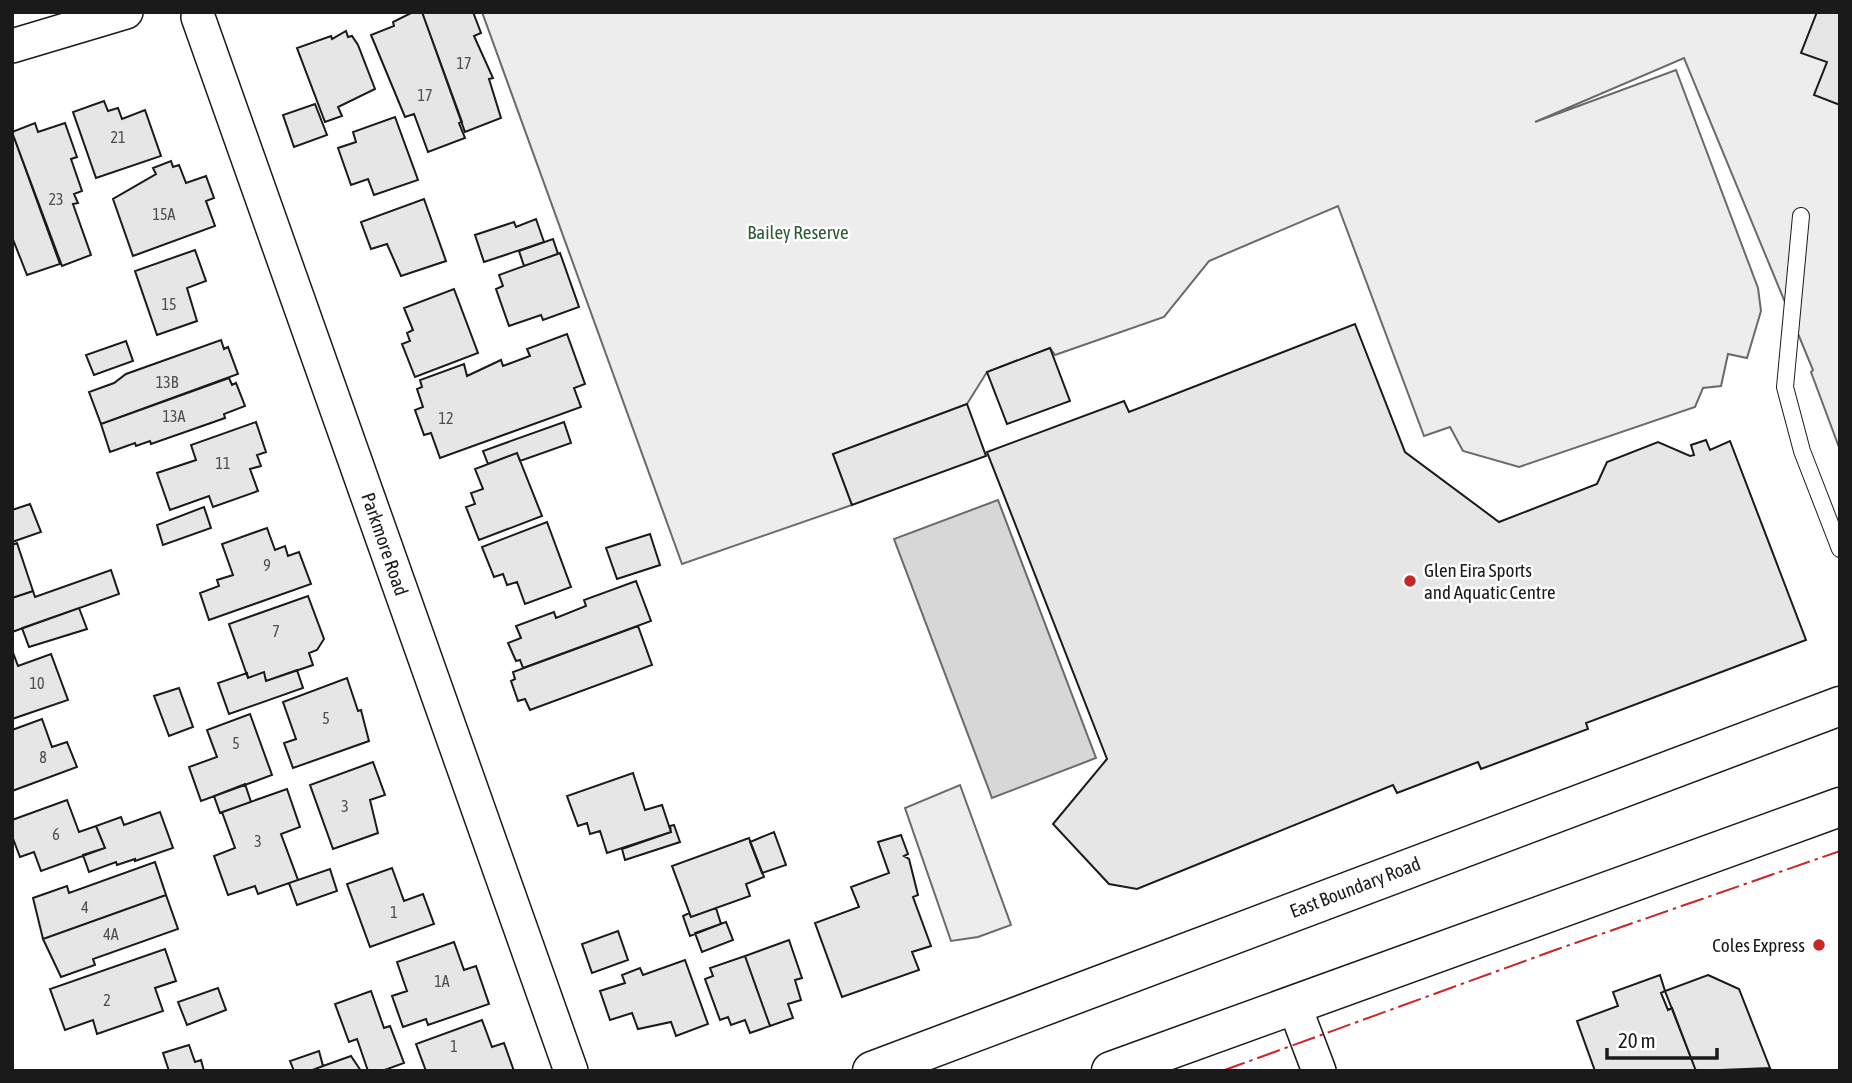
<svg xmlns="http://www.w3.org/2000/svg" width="1852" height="1083" font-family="'Asap Condensed',sans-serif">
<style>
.built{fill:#ededed;stroke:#6a6a6a;stroke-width:2}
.water{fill:#d7d7d7;stroke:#6a6a6a;stroke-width:2}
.building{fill:#e6e6e6;stroke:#1a1a1a;stroke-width:2}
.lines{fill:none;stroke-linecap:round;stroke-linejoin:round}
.lane-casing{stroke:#1a1a1a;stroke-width:18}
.street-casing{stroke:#1a1a1a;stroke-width:36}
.secondary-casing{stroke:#1a1a1a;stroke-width:41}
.lane{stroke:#fff;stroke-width:16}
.street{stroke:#fff;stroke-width:33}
.secondary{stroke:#fff;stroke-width:38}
.power{stroke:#c62828;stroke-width:2;stroke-dasharray:24 5 3.5 5;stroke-linecap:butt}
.poi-dot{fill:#c62828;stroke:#fff;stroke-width:2.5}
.labels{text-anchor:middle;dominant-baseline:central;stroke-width:5;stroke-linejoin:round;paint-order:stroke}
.number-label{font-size:16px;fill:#4d4d4d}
.park-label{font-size:19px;fill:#2b5a34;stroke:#fff}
.street-label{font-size:19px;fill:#1a1a1a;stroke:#fff}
.poi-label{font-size:19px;fill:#1a1a1a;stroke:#fff;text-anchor:start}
</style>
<rect width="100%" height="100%" fill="#fff"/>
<!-- built -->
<path class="built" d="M482,12H1840V450L1811,372L1813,370L1684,58L1535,122L1676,70L1758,288L1761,311L1747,358L1728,354L1721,386L1703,388L1695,407L1519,467L1463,451L1450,427L1424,436L1338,206L1209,261L1164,317L1055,355L1050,348L987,372L967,404L833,454L852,505L682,564Z
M960,785L1011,925L978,937L951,941L905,808Z"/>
<!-- water -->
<path class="water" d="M998,500L1096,758L992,798L894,539Z"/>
<!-- building -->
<path class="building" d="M422,12H473L481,33L474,36L493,78L489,79L501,118L465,132Z
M422,12L462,122L459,123L465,138L428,152L414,114L405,117L371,35L394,26L393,22L411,13Z
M1817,12H1840V105L1814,95L1827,62L1801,53Z
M346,31L348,37L352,36L358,45L375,89L338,107L342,116L325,122L297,48L331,36L332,39Z
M104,101L108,111L118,108L122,119L145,110L161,156L96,178L73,112Z
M315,104L327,135L294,147L283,115Z
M395,117L418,180L374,195L368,179L351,185L338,148L356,142L353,132Z
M35,123L38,132L65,123L77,157L71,159L82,191L74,194L78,203L73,204L91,255L62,266L12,132Z
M12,132L60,264L27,275L12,237Z
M171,161L173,167L179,165L186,183L206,176L214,198L206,201L215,226L133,256L113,199L156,174L153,168Z
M424,199L446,261L401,276L387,244L371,249L361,222Z
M536,219L544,242L484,262L475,235L514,222L516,227Z
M553,239L558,254L524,266L519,251Z
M195,250L206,281L187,288L197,321L157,335L135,271Z
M560,253L579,307L543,320L541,315L509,326L496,289L503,286L499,275Z
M454,289L478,353L415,377L402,344L410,341L407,333L413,330L404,308Z
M1355,324L1405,452L1499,522L1597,484L1607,462L1658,442L1690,456L1694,455L1691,445L1706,440L1710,450L1730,441L1806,640L1586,723L1588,729L1481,769L1478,762L1397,793L1393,785L1137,889L1109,884L1053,824L1107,759L987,452L1124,401L1129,412Z
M567,334L585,384L574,388L581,407L440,458L431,433L424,435L415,410L423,407L417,389L422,387L420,380L464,364L467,376L501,360L503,366L530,356L527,349Z
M221,340L224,349L228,347L238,374L101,424L89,392L114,383L126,374Z
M126,341L133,361L94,375L86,355Z
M1050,348L1070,401L1007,424L987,372Z
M229,378L232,385L236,383L245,406L224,414L225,418L151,444L150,441L136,446L135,443L110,452L101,424Z
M967,404L986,456L852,505L833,454Z
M256,422L266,452L257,455L261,466L250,469L258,491L213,507L209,496L170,510L157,473L196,460L191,445Z
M564,422L571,443L520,461L517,453L488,464L483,451Z
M517,453L542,516L479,540L466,507L475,504L471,493L483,489L475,469Z
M30,504L41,532L12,542V510Z
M204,507L211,528L163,545L157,525Z
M547,522L571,587L525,604L517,582L507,585L503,574L494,577L482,547Z
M267,528L275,550L285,546L288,556L299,552L311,584L209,620L200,593L219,586L217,580L233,575L222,544Z
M650,534L660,565L617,579L606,548Z
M17,543L33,591L12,598V545Z
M111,570L119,594L12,632V598L33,591L35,597Z
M636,581L651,621L523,668L520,660L516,661L508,643L521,638L516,626L554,612L556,618L586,606L584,600Z
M308,596L324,639L317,650L309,653L313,665L266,681L264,672L248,678L229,624Z
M79,608L87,629L29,647L22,628Z
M638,626L652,665L530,710L525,699L518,701L511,681L515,679L513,672Z
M12,650L18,666L51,654L68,700L12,719Z
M297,670L303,688L229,714L218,683L247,673L248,678L264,672L266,681Z
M347,678L358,711L361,710L369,741L293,768L284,743L296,739L283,702Z
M179,688L193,727L169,736L154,696Z
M250,714L272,775L201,801L189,767L217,757L207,730Z
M42,719L52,747L67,742L77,767L12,791V730Z
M373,762L385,795L370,800L378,833L333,849L310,785Z
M633,773L645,810L662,805L671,832L607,853L600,831L590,834L587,823L578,826L567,796Z
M245,784L251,802L220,813L214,796Z
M287,789L300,827L281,834L298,880L258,894L255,886L228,895L214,856L235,848L222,812Z
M67,800L79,832L96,826L105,848L41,871L34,852L20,857L12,836V820Z
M160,812L173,848L135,861V859L117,865L116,862L89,872L83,855L105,848L96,826L121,817L124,825Z
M674,825L680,842L625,860L622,849L671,832L670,826Z
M774,832L786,865L762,873L750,842Z
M901,835L908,854L904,856L909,859L918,895L913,897L931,946L912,952L919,970L842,997L815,923L859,907L851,887L889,873L878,842Z
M749,838L764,877L746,884L750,896L691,917L672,866Z
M155,862L166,895L43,939L33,898L67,886L69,893Z
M392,868L404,901L423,894L434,924L370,947L347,884Z
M330,869L337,891L297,905L289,883Z
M166,895L178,929L93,959L95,965L61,977L43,939Z
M716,908L721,924L690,936L683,916L689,913L691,917Z
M726,922L733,940L702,952L695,933Z
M618,931L628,960L592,973L582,944Z
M789,940L802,978L795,980L801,1000L788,1004L793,1018L770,1026L745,956Z
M454,942L464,970L476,966L489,1004L428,1025L426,1019L403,1027L392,996L407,991L397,962Z
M165,949L176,981L155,988L163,1011L97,1034L93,1020L65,1030L50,989Z
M745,956L770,1026L750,1033L745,1020L731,1025L728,1017L720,1020L705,979L713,976L710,968Z
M685,960L708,1024L676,1036L671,1022L638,1029L632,1013L610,1020L600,991L625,983L622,975L640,968L643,975Z
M1660,975L1665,991L1661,993L1668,1010L1672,1008L1696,1071H1595L1577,1021L1618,1006L1613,992Z
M1708,975L1739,989L1770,1068L1696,1071L1665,991Z
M218,988L226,1010L187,1025L178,1002Z
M371,991L384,1028L390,1026L404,1063L382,1071H368L357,1039L349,1042L335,1004Z
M482,1020L492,1047L504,1043L514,1071H426L416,1044Z
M189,1045L195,1062L201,1060L204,1071H169L163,1053Z
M319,1051L323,1066L310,1071H294L290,1061Z
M351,1056L361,1071H310L323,1066Z"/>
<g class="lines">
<!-- lane casing -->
<g class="lane-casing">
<path id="lane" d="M1801,216L1785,387L1802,451L1840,549"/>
</g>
<!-- street casing -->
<g class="street-casing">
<path id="street" d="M198,17L571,1071
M12,46L126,12
M1294,1005L1319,1071"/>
</g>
<!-- secondary casing -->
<g class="secondary-casing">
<path id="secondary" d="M872,1071L1840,706
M1111,1071L1840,807"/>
</g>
<!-- lane -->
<use href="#lane" class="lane"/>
<!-- street -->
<use href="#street" class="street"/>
<!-- secondary -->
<use href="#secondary" class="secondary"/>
<!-- power -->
<path class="power" d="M1222,1071L1558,949L1840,851"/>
</g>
<!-- markers -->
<g class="poi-dot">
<circle cx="1410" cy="581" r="7"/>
<circle cx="1819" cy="945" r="7"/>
</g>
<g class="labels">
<!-- number labels -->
<g class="number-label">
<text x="464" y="63">17</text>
<text x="425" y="95">17</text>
<text x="118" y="137">21</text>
<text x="56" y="199">23</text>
<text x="164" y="214">15A</text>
<text x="169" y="304">15</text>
<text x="167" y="382">13B</text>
<text x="174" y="416">13A</text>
<text x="446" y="418">12</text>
<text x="223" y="463">11</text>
<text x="267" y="565">9</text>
<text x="276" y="631">7</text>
<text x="37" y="683">10</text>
<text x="326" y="718">5</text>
<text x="236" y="743">5</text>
<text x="43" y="757">8</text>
<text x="345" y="806">3</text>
<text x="56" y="834">6</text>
<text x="258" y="841">3</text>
<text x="85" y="907">4</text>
<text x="394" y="912">1</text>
<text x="111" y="934">4A</text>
<text x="442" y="981">1A</text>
<text x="107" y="1000">2</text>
<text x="454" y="1046">1</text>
</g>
<!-- park labels -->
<g class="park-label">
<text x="798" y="232">Bailey Reserve</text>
</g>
<!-- street labels -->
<g class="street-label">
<text transform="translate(385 544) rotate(71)">Parkmore Road</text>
<text transform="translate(1355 887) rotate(-21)">East Boundary Road</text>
</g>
<!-- poi labels -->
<g class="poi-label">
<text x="1424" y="570">Glen Eira Sports<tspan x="1424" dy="22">and Aquatic Centre</tspan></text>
<text x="1805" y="945" text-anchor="end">Coles Express</text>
</g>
</g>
<!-- border -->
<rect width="1852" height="1083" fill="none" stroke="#1a1a1a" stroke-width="28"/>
<!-- scale -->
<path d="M1607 1048v10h110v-10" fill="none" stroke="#1a1a1a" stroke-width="3.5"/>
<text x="1618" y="1048" font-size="21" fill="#1a1a1a" stroke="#ffffff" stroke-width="5" paint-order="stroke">20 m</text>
</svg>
